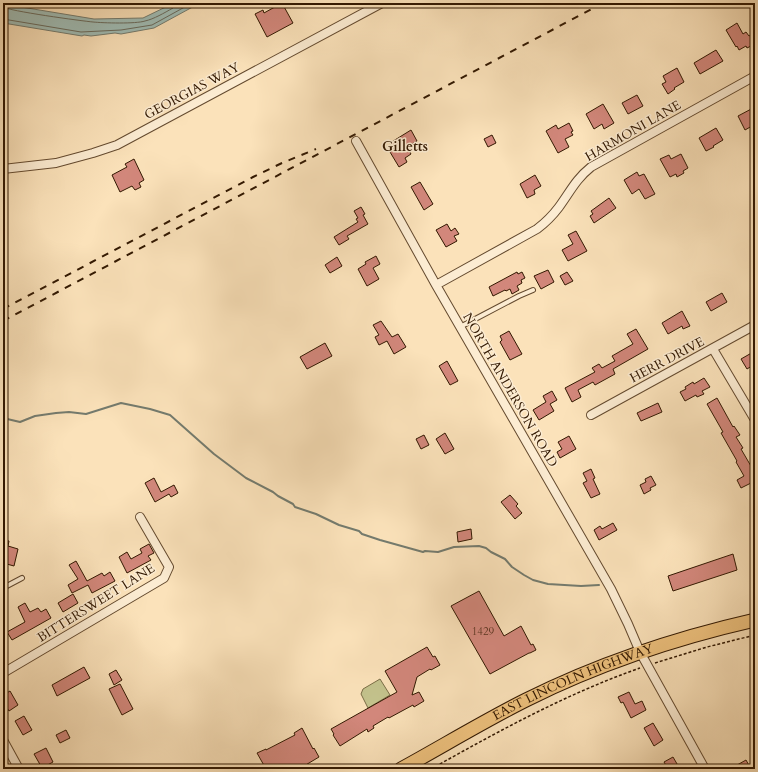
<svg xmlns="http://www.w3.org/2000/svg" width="758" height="772" font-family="Cardo,serif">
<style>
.green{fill:#c3c28c;stroke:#7a6d46}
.water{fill:#a0bdb6;stroke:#747b6e}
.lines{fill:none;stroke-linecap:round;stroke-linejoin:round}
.shore{stroke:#696a5c;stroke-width:1}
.stream{stroke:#747b6e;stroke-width:2}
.building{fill:#d2877b;stroke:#321801}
.lane-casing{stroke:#644a2f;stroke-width:6}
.street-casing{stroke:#644a2f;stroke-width:10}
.primary-casing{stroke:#321801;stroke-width:15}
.path{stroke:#321801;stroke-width:1.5;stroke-dasharray:3 2;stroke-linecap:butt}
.lane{stroke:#fcecd2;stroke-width:4}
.street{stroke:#fcecd2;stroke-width:8}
.primary{stroke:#eec17d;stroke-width:13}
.rail{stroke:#321801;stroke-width:2;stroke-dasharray:7 7;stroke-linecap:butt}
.labels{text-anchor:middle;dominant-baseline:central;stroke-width:3;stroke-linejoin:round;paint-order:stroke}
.number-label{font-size:11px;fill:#5a3420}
.street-label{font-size:13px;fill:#321801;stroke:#fcecd2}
.neighbourhood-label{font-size:14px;font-weight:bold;fill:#321801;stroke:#fcecd2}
</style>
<rect width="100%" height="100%" fill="#fbe2ba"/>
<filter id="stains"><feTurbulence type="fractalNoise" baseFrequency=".005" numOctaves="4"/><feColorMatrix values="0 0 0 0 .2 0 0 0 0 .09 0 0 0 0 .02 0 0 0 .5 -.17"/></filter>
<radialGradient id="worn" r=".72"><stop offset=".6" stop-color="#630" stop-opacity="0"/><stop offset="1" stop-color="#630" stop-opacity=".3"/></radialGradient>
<!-- green -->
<path class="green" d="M380,679L390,695L368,708L361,694L363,689Z"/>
<!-- water -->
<path class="water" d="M174,3H200L154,28L121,34L115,33L91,36L84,35L82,36L3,23V4L94,19L143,18Z"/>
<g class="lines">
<!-- shore -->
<path class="shore" d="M3,7C8,11 82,21 93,22C103,23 136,24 145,21C154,19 164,13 173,8L175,3
M3,19L81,32L121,30L152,25L192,3"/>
<!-- stream -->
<path class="stream" d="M3,418L20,422L35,416L56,413L69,412L86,414L121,403L150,409L170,415L214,454L246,478L273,492L278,496L293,504L295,507L316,514L339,525L359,531L362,534L380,540L423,552L425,551L438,552L454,547L479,546L486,548L491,552L505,559L512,567L524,575L533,580L548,584L581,586L599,585"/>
</g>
<!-- building -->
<path class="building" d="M282,3L293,23L267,37L255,14L263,10L264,13Z
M737,23L743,34L746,32L749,36L753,34L755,37V44L747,48L746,46L739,50L737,46L736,47L726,30Z
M716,50L723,61L700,74L694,63Z
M677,68L684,82L674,88L675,89L668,94L662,84L666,82L663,76Z
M637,95L643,106L628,114L622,103Z
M603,104L614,123L604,129L602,124L594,129L586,114Z
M755,107V122L751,124L752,126L745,130L738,116Z
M569,123L573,131L571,132L573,135L565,139L569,147L558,153L546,131L556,125L558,129Z
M716,128L723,140L713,146L714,147L706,151L699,138Z
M411,130L417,141L407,147L411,154L405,158L407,162L399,167L390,152L394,149L390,143Z
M492,135L496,143L488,147L484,139Z
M681,154L688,168L683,171L684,173L677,177L676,174L670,177L660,159L669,155L671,159Z
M134,159L144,180L139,183L141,187L135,190L132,186L120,192L112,175L127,167L125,164Z
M637,172L639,176L644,174L655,194L645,199L639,189L632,194L624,180Z
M535,175L541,186L534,190L535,194L527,198L520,184Z
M420,182L433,204L424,210L411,187Z
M609,198L616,208L594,223L590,216L593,214L591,211Z
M361,207L365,214L363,215L368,224L347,236L349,239L339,245L334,237L358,222L356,219L358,218L354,211Z
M447,224L451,231L455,228L459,234L454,236L457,241L446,247L436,230Z
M576,231L587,251L568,261L562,250L573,244L568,235Z
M376,256L380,264L373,268L379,279L367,286L358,269L366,264L365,262Z
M337,257L342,266L330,273L325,265Z
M548,270L554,282L541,289L534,276Z
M517,272L518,274L522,272L525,278L521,280L522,283L517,286L519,290L512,294L510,289L506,291L505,290L493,296L489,287Z
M567,272L573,281L565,285L560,276Z
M722,293L727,302L711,311L706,302Z
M682,311L690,326L683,329L682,326L668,334L662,323Z
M381,321L392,337L398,334L406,347L394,354L387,341L379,345L375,337L379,335L373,325Z
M636,329L648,349L613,369L615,374L595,385L593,382L578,390L581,397L572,402L565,388L595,372L592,368L599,364L602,368L615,361L612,356L633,344L627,334Z
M509,331L522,354L510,360L500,342L502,340L500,336Z
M325,343L332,356L307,369L300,357Z
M755,351V364L747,369L741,359Z
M447,361L458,381L450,385L439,366Z
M704,378L710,387L702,391L704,394L697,397L696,395L685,401L680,392L686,389L685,387L693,382L694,384Z
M552,391L557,400L550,404L554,411L539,420L533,410L546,402L543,396Z
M717,398L733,427L734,426L740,435L736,437L743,448L741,449L755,473V481L741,488L737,480L744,476L736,462L737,461L721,433L723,432L707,404Z
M658,403L662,412L641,421L637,413Z
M445,433L454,449L445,454L436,439Z
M424,435L429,445L421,449L416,439Z
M569,436L576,449L560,458L557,452L562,449L558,442Z
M591,469L595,478L593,479L600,494L591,498L583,483L587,481L583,473Z
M651,476L656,485L650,488L651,490L644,494L640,485L646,482L645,479Z
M154,478L161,492L174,485L178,493L171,497L169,494L155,502L145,483Z
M510,495L518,504L516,506L522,513L515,519L501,502Z
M613,523L617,530L599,540L594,530L600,526L602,529Z
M471,529L472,539L458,542L457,532Z
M3,540L9,541L8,546L18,549L14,566L3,563Z
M149,544L154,553L148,556L151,560L127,573L119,557L127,552L131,559L142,553L140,549Z
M733,554L737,570L673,591L668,576Z
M76,561L87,581L102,573L104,576L110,572L115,581L92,593L88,585L72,593L68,585L78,579L69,565Z
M479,591L504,636L521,626L531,645L533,644L536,650L530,653H529L490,674L451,606Z
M73,594L78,603L63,612L58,603Z
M25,603L30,612L38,608L41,612L46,609L51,618L12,640L7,632L25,622L18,607Z
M427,647L433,657L435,656L440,665L431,670L430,669L417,677L412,695L419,692L424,701L414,707L413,705L389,718L388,717L373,726L374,728L368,732L367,729L340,746L333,735L334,734L331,729L397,692L385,671Z
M84,667L90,678L57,696L52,685Z
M116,670L122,680L114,685L109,674Z
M120,684L133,709L122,715L109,689Z
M10,691L18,705L9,711L3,701V695Z
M629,692L635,704L642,701L646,710L631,718L623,702L621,703L618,697Z
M24,716L32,730L23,735L15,721Z
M653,723L663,740L654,746L644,728Z
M302,728L313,749L314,748L319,757L299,769H266L257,753L266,749V750L295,735L294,733Z
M66,730L70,738L60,743L56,735Z
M46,748L53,762L42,768L34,754Z
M673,757L680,769H668L664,762Z
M746,760L751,769H730Z"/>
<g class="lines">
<!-- lane casing -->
<g class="lane-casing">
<path id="lane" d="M460,327L519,296L533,290
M3,588L22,578"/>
</g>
<!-- street casing -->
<g class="street-casing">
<path id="street" d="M356,141L436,285L611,589L628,624L640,652L705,769
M3,169L56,163L93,153L117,145L382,3
M436,285L537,229C545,223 553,215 559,207C570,192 576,179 591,167L755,76
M713,349L755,420
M591,415L755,325
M3,673L164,578L169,567L140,517
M3,740L19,769"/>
</g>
<!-- primary casing -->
<g class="primary-casing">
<g id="primary">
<path id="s1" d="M401,769C443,746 484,721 526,700C598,664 676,638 755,620"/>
</g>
</g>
<!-- path -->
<path class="path" d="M655,663L707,647L755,635
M431,769C499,731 566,694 640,668"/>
<!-- lane -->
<use href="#lane" class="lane"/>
<!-- street -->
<use href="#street" class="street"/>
<!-- primary -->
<use href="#primary" class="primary"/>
<!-- rail -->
<path class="rail" d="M3,309L253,177L282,163L316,149
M3,321L603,3"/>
</g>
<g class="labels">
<!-- number labels -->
<g class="number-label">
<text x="483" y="631">1429</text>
</g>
<!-- street labels -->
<g class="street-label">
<text transform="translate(192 91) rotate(-28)">GEORGIAS WAY</text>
<text transform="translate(633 131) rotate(-30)">HARMONI LANE</text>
<text transform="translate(667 360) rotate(-28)">HERR DRIVE</text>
<text transform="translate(510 390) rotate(60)">NORTH ANDERSON ROAD</text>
<text transform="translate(96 603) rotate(-32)">BITTERSWEET LANE</text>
<text stroke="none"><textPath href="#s1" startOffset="193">EAST LINCOLN HIGHWAY</textPath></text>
</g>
<!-- neighbourhood labels -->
<g class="neighbourhood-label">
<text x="405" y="146">Gilletts</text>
</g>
</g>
<!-- margin -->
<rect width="758" height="772" fill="none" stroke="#fbe2ba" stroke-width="16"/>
<rect x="4" y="4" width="750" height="764" fill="none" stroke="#321801" stroke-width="2"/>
<rect x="8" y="8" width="742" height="756" fill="none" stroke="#321801"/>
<rect width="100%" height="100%" filter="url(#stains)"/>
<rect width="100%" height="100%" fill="url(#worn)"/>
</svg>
